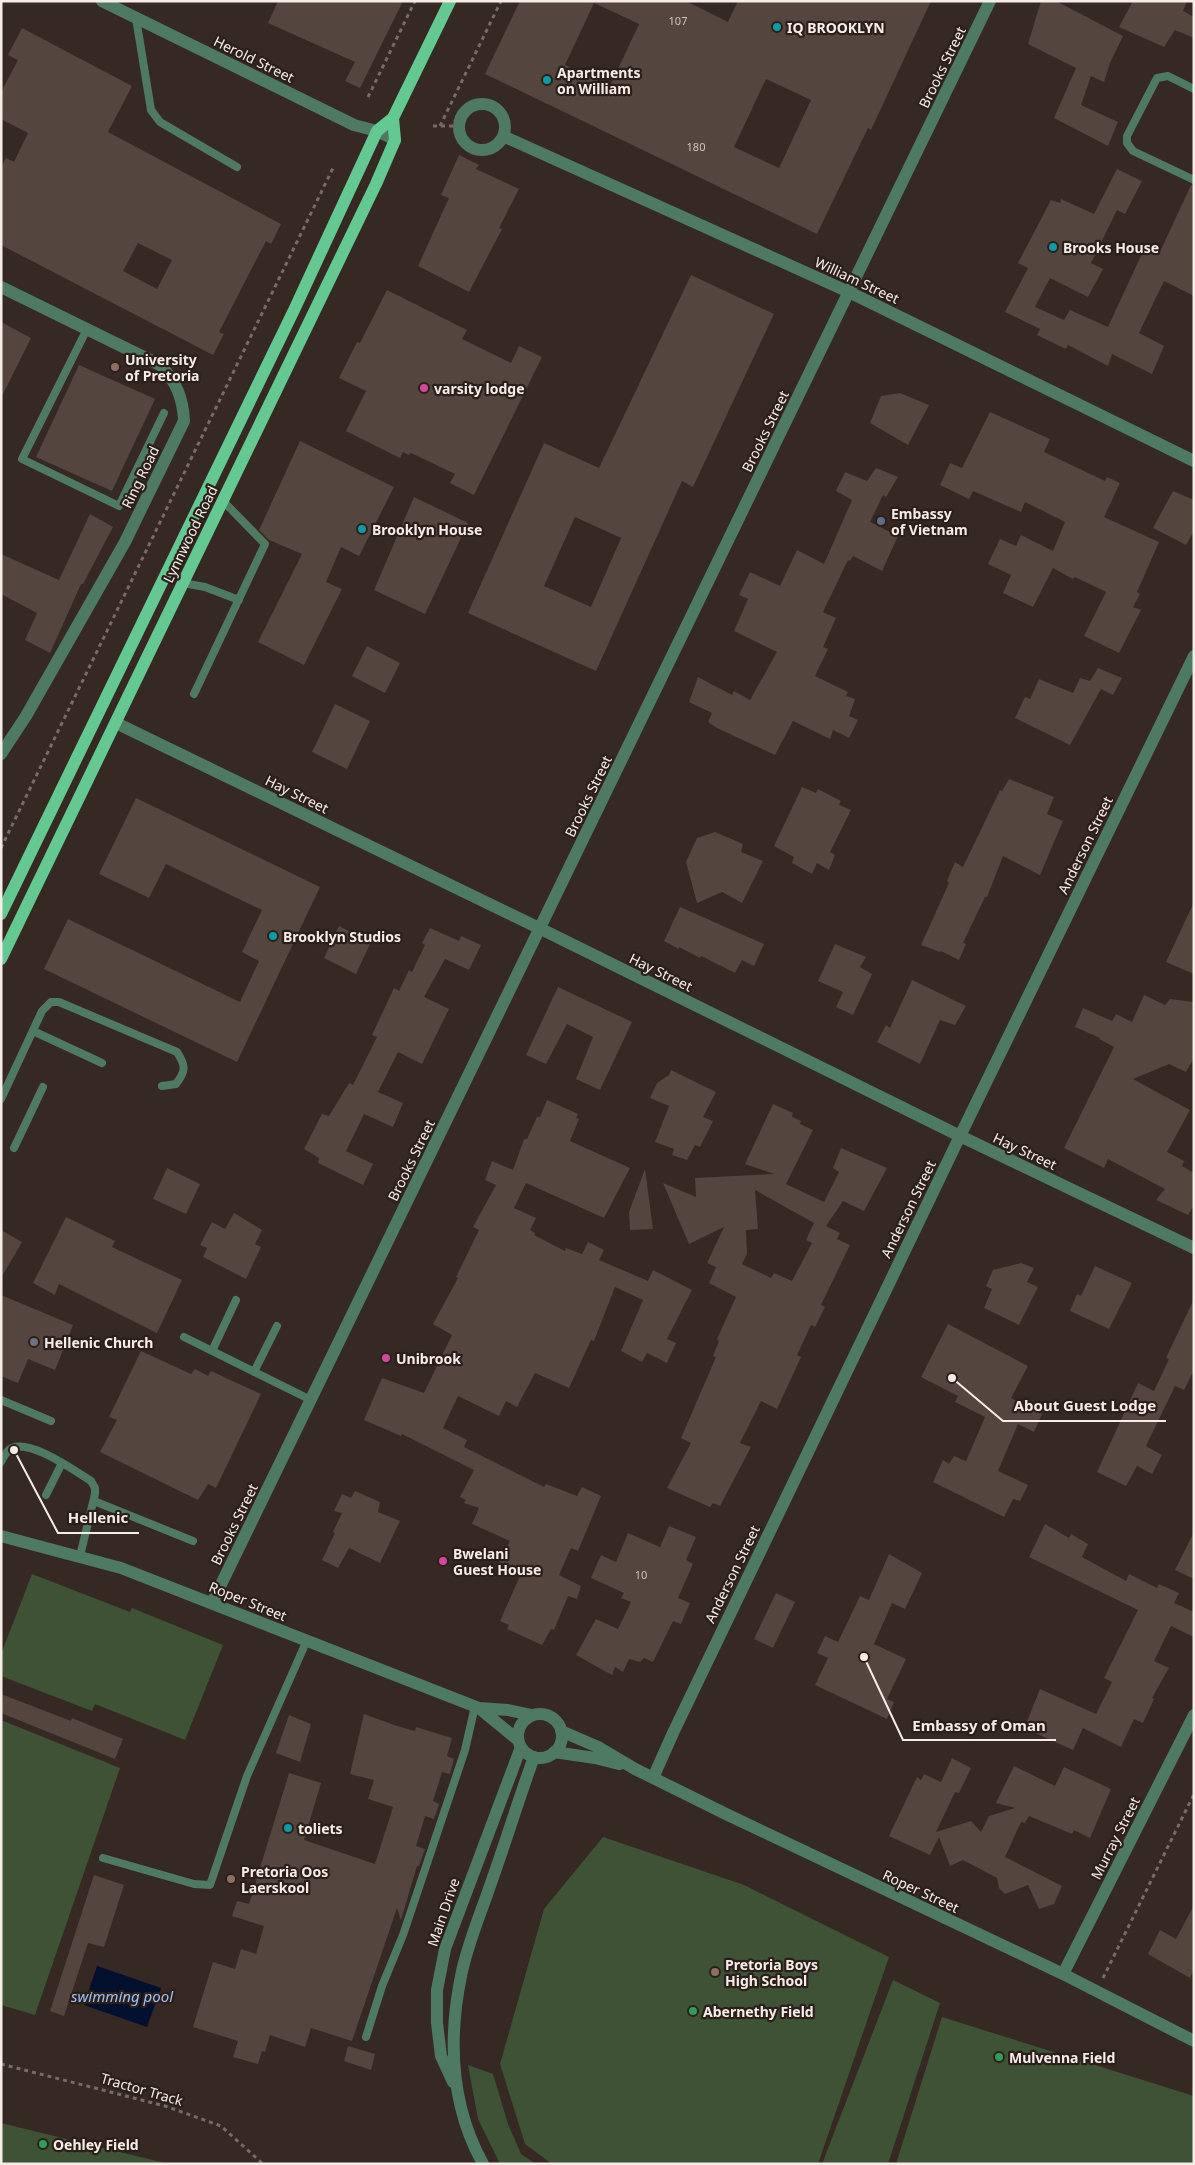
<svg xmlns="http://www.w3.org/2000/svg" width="1195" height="2165" font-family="'Noto Sans',sans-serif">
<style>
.green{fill:#3e5235}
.water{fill:#00102e}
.building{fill:#54453f;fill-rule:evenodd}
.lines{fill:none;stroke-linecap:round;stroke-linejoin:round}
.path{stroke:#786b66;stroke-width:3;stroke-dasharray:4 4;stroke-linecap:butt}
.lane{stroke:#4d7a60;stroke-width:8}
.street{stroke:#4d7a60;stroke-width:12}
.primary{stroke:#64c892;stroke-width:12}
.culture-dot{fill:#0f9aa8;stroke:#2c1f19;stroke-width:2}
.education-dot{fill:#8d6e63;stroke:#2c1f19;stroke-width:2}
.hotel-dot{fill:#d1479c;stroke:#2c1f19;stroke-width:2}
.service-dot{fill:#5c6f8a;stroke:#2c1f19;stroke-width:2}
.worship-dot{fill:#6b7280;stroke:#2c1f19;stroke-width:2}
.leisure-dot{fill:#2e9e5b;stroke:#2c1f19;stroke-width:2}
.labels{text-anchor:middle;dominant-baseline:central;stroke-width:4.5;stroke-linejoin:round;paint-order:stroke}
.number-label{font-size:11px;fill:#cec2be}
.poi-label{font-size:14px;font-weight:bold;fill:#f6ece8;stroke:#2c1f19;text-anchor:start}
.street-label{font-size:14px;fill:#f6ece8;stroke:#2c1f19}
.water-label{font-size:15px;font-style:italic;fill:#9ac3fb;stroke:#2c1f19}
.leader{fill:none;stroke:#f6ece8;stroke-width:2}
.callout-dot{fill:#f6ece8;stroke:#2c1f19;stroke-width:2}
.callout-label{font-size:15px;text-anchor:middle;font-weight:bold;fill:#f6ece8;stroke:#2c1f19;stroke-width:4.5;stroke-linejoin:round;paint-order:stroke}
</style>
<rect width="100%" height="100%" fill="#362822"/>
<!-- green -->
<path class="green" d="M32,1574L130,1612L132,1608L223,1645L185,1740L95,1704L92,1711L1,1676V1654Z
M1,1720L120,1768L35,2015L1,2005Z
M603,1837L744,1885L889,1957L818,2164H552L525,2144L500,2064L544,1909Z
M893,1980L940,2003L888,2164H822Z
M942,2017L1194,2096V2164H896Z
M468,2065L493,2074L508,2124L521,2154L536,2164H500L478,2119Z
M1,2123L169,2164H1Z"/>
<!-- water -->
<path class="water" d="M97,1966L161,1988L147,2027L84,2005Z"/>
<!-- building -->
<path class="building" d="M278,1H403L360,88L345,81L355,62L268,23Z
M520,1H686L728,22L738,1H931L871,130L868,128L817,234L485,74ZM594,3L639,24L610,86L565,65ZM766,79L811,100L779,168L734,147Z
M1041,1H1056L1123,36L1110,63L1104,82L1091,76L1081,105L1118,122L1108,146L1054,118L1076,68L1028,44Z
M1133,1H1187L1183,11L1194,17V38L1175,30L1164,47L1119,27Z
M22,28L132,86L108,132L281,224L271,244L266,241L219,332L224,334L213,355L1,245V167L6,158L14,162L28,133L1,119V92L18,60L8,55ZM138,243L172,260L157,289L123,271Z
M459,155L479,165L476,169L519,189L499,228L502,229L469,292L418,266L449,198L441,195Z
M1117,169L1142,181L1125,214L1117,210L1091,263L1103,269L1088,297L1050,278L1035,307L1064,320L1070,310L1108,327L1145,247L1159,254L1191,185L1194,186V296L1164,281L1139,333L1164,346L1152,374L1112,354L1108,366L1068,345L1066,349L1037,335L1040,329L1005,312L1028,268L1018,263L1051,200L1060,203L1061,199L1094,214Z
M691,275L774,314L693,487L682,481L596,671L468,613L544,443L599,468ZM575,517L621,538L591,607L544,586Z
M387,290L467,330L462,339L511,363L519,346L542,357L474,495L450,483L455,474L411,453L409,455L403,452L400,458L346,431L366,391L339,378L357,342L360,343Z
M1,322L31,338L1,398Z
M79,365L155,399L112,491L36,457Z
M900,393L929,405L908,445L870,423L881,396Z
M990,412L1050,439L1044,452L1105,481L1107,477L1120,483L1104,517L1159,542L1137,592L1140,594L1133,607L1141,610L1119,653L1084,636L1106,592L1075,577L1073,579L1053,568L1033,607L1003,593L1011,575L988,564L1000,539L1016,546L1021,535L1053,551L1065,522L1025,502L1021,512L973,491L969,499L940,485L950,463L962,468Z
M300,441L394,487L359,556L341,547L326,582L342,589L304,665L258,642L302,554L269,540L259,530Z
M876,468L898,477L886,497L883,495L870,522L898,536L882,571L853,556L850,561L848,560L823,612L836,618L823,647L828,649L815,676L848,692L846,696L855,699L849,716L858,720L849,738L833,730L830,739L793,721L775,755L717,728L708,722L712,713L689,702L698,677L732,695L734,691L750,700L777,652L734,631L748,599L739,595L750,572L780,586L797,550L824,564L852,500L836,491L845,472L867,481Z
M1173,491L1194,500V531L1186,545L1153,528Z
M414,497L468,523L425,614L374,590Z
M90,514L113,527L83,584H81L50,653L25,640L37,613L1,594V554L59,580Z
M367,646L400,663L385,693L352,676Z
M1098,668L1122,678L1113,695L1101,689L1070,745L1015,718L1025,697L1030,699L1039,679L1073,693L1080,678L1090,681Z
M335,704L370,721L347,769L312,752Z
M1009,779L1054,797L1047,814L1063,821L1040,875L1003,856L987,897H985L963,943L966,944L959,960L941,951L940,952L921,945L949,883L947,881L955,862L963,867L1000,790L1002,791Z
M802,787L816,793L818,789L841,801L839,805L851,810L830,852L835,855L829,870L817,863L812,874L792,863L794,857L774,846Z
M136,798L320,887L237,1062L44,969L68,919L240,1002L259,961L242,952L262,910L166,864L149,898L99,874Z
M715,832L743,844L741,852L763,861L742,903L722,892L697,903L686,862L697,838Z
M1194,902V974L1166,962Z
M680,907L764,944L754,966L742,960L735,973L701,956L700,958L679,947V949L664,941Z
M339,926L371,942L356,974L324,958Z
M430,928L459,941L461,936L481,945L469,970L445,959L424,997L449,1009L422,1064L398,1052L378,1092L403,1103L393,1127L364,1114L346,1151L373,1164L363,1185L318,1163L319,1158L304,1149L322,1114L329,1116L349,1083L353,1085L377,1037L372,1035L394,988L399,991L409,970L412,972L425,945L422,943Z
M835,944L866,957L860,967L872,974L853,1015L836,1007L843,992L818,981Z
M912,980L966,1006L955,1025L940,1020L920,1064L877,1042L886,1025L890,1028Z
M558,987L632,1022L600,1090L576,1079L593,1037L567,1024L546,1064L526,1055Z
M1144,995L1165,1005L1170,999L1194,1002V1058L1186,1072L1169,1064L1133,1079L1190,1110L1167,1152L1184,1161L1182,1166L1194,1173V1205L1188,1215L1156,1200L1165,1189L1108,1159L1104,1168L1064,1148L1114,1047L1099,1039L1100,1038L1075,1027L1083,1008L1112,1021L1116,1014L1132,1022Z
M671,1070L716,1092L703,1117L713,1121L700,1147L695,1145L687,1160L672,1155L674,1149L655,1142L669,1106L650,1098L657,1083L669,1075Z
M547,1100L578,1114L576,1118L579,1119L570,1141L630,1168L604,1218L526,1183L514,1208L536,1218L530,1230L535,1233L534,1235L565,1251L566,1248L582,1254L588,1242L604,1250L599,1260L648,1281L653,1270L692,1290L667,1339L676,1343L667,1363L647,1353L642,1362L621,1351L643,1300L615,1287L594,1341L591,1340L569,1388L535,1373L517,1407L506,1401L499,1416L458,1396L443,1428L467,1440L464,1447L544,1487L546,1484L577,1496L582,1487L601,1496L578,1551L571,1548L559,1575L581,1586L577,1599L568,1596L554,1630L551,1629L542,1645L507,1629L509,1625L500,1621L520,1576L498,1565L510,1541L472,1524L479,1508L464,1503L466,1500L460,1497L474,1470L402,1434L401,1436L364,1420L382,1378L424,1393L452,1335L433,1324L458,1278L456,1277L479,1230L473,1227L496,1185L485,1180L492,1161L513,1170L524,1139H527L537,1117H540Z
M773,1104L793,1113L792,1117L801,1121L800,1124L813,1130L786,1184L824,1202L839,1172L833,1168L841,1148L887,1168L864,1211L843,1201L826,1226L840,1233L837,1239L850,1245L821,1305L825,1307L815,1327L811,1325L797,1355L801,1357L777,1409L761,1401L740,1443L751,1447L720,1506L713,1503L710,1507L667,1488L691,1443L681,1438L716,1357L713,1356L719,1341L717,1339L736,1297L709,1283L716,1267L707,1263L724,1227L689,1244L663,1183L696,1197L695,1178L774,1174L745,1164ZM755,1190L814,1223L806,1240L812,1243L792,1281L774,1273L771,1278L742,1264L747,1254L746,1230L758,1229Z
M167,1168L200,1184L186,1214L153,1199Z
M645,1169L653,1229L630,1230L629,1212Z
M234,1213L262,1230L255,1244L261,1247L246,1279L203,1257L207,1248L200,1245L212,1222L225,1229Z
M66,1217L115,1241L112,1247L182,1280L157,1333L59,1284L55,1295L33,1283Z
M1,1230L22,1242L1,1278Z
M1021,1263L1034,1268L1027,1282L1038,1287L1019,1325L984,1308L992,1289L986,1286L993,1270Z
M1095,1266L1132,1283L1109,1329L1070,1311L1077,1294L1081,1296Z
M1,1295L73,1325L55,1370L28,1359L18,1383L1,1376Z
M1194,1299V1370L1184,1390L1175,1386L1146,1446L1162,1455L1152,1474L1137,1466L1126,1486L1097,1472L1138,1383L1154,1391L1169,1359L1166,1358Z
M948,1324L1028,1366L1011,1398L1042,1414L1034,1432L1018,1424L998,1471L1028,1485L1020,1501L1013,1499L1004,1517L933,1482L943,1460L949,1464L954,1456L966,1461L985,1417L955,1402L958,1396L921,1377Z
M141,1351L191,1374L195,1369L208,1376L211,1371L261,1394L216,1488L208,1484L198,1500L100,1452L117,1420L109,1417Z
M355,1491L380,1502L378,1512L400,1521L380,1563L349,1548L338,1568L322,1560L335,1533L333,1532L342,1513L334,1511L342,1494L351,1498Z
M1045,1524L1069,1538L1071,1534L1088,1544L1082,1557L1126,1581L1129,1574L1157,1588L1159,1584L1179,1593L1174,1603L1194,1612V1637L1171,1626L1154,1661L1169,1668L1152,1698L1154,1699L1143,1723L1134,1719L1121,1747L1083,1728L1073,1750L1033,1732L1035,1728L1026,1724L1040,1689L1096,1714L1112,1682L1104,1678L1138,1610L1029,1557Z
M669,1526L696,1537L686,1560L693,1564L678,1598L690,1603L681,1624L673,1621L653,1662L644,1658L640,1662L629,1659L623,1672L615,1667L612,1675L576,1655L596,1619L618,1629L631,1602L621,1598L624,1593L591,1578L601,1555L616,1562L628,1533L660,1547Z
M1194,1532V1579L1175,1570Z
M889,1554L922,1573L905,1609L892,1603L874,1644L906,1659L887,1699L894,1702L887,1719L815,1685L828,1658L817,1653L825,1636L838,1642L860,1596L869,1600Z
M776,1593L795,1602L773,1648L754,1639Z
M1,1694L71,1721L72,1718L123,1739L115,1759L1,1713Z
M364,1714L397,1726L415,1731L416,1727L452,1738L447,1756L454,1759L450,1774L442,1772L433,1801L439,1804L434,1819L425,1816L416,1846L425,1849L419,1866H417L401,1920L397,1908L352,2041L311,2028L305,2047L270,2035L265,2052L262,2051L258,2064L233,2057L238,2041L193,2027L213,1962L235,1969L241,1949L256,1954L264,1926L232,1916L237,1901L249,1904L289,1773L321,1783L304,1840L375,1864L393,1807L368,1799L374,1780L350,1774Z
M289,1715L311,1724L300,1762L276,1753Z
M952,1758L971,1768L959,1793L955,1792L936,1832L971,1821L981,1832L989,1816L1015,1808L996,1803L1014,1766L1055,1786L1064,1767L1111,1789L1090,1838L1074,1830L1072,1834L1029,1816L1025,1823L1021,1822L1005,1857L1062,1886L1054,1904L1039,1909L1028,1885L1005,1894L999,1888L997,1878L963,1860L950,1866L939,1837L930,1855L889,1836L917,1777L921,1780L924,1774L941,1782Z
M94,1875L124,1885L104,1947L88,1943L64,2016L50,2011Z
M1194,1905V1969L1190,1978L1148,1954L1160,1930L1176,1939Z
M348,2046L375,2054L371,2070L344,2061Z"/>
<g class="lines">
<!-- path -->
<path class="path" d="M368,97L415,1
M433,126H458
M440,126L501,1
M1,848L334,166
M1103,1978L1194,1794
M1,2064L165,2106L221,2126L263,2164"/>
<!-- lane -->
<path class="lane" d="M136,18L151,110L160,122L237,167
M1194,89L1168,76L1157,78L1127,136V143L1133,151L1194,180
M87,329L22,459L119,506L164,413
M183,583L205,587L239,600
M194,694L265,544L223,501
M33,1031L102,1063
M1,1099L42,1011L51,1002H59L177,1052C186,1066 186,1071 176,1084L162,1086
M14,1148L43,1087
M184,1337L311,1400
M212,1351L236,1300
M254,1372L277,1326
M1,1400L51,1421
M1,1462C3,1458 6,1452 10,1449C28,1437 75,1471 91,1481L95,1488V1494L80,1556
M46,1495L62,1463
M94,1501L193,1541
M103,1858L194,1884L210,1885L247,1776L307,1640
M366,2037L382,1986L403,1935L465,1750L475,1706"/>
<!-- street -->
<path class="street" d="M102,1L354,125L377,131L395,140
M459 127a23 23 0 1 1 46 0a23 23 0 1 1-46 0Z
M503,136L849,292L1194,461
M1,287L160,365C176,381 183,398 184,421L125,542L26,716L1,754
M116,723L541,929L960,1136L1194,1248
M1,1536L121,1568L479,1708L508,1710L532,1715
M212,1603L990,1
M479,1708L518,1740
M518 1736a22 22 0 1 1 44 0a22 22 0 1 1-44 0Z
M561,1731L598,1747L635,1769L726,1814L1063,1974L1194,2041
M554,1752L595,1758L619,1764
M653,1778L673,1733L960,1136L1194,656
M1063,1974L1194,1715
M453,2082L441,2056L437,2023V1990L445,1949L521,1747
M483,2164C451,2106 448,2040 461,1976C467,1945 481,1913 491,1883C506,1841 519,1798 534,1757"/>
<!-- primary -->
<path class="primary" d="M1,914L295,308L377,131L393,118L450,1
M1,959L376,184L395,140L393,118"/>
</g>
<!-- markers -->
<g class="culture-dot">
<circle cx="777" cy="27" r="5"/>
<circle cx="547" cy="80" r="5"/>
<circle cx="1053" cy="247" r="5"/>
<circle cx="362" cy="529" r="5"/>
<circle cx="273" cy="936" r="5"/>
<circle cx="288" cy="1828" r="5"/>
</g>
<g class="education-dot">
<circle cx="115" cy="367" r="5"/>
<circle cx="231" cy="1879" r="5"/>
<circle cx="715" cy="1972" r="5"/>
</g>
<g class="hotel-dot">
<circle cx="424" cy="388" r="5"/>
<circle cx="386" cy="1358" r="5"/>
<circle cx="443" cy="1561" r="5"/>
</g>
<circle class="service-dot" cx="881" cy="521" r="5"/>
<circle class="worship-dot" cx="34" cy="1342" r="5"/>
<g class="leisure-dot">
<circle cx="693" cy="2011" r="5"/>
<circle cx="999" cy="2057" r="5"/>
<circle cx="43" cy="2144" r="5"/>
</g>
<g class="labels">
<!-- number labels -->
<g class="number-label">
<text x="678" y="20">107</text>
<text x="696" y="146">180</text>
<text x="641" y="1574">10</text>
</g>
<!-- poi labels -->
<g class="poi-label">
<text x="787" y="27">IQ BROOKLYN</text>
<text x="557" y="72">Apartments<tspan x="557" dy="16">on William</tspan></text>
<text x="1063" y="247">Brooks House</text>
<text x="125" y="359">University<tspan x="125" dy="16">of Pretoria</tspan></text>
<text x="434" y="388">varsity lodge</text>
<text x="891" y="513">Embassy<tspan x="891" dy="16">of Vietnam</tspan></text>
<text x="372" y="529">Brooklyn House</text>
<text x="283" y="936">Brooklyn Studios</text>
<text x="44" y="1342">Hellenic Church</text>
<text x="396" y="1358">Unibrook</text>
<text x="453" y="1553">Bwelani<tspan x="453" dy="16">Guest House</tspan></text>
<text x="298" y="1828">toliets</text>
<text x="241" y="1871">Pretoria Oos<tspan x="241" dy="16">Laerskool</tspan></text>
<text x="725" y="1964">Pretoria Boys<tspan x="725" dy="16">High School</tspan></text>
<text x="703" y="2011">Abernethy Field</text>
<text x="1009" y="2057">Mulvenna Field</text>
<text x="53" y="2144">Oehley Field</text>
</g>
<!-- street labels -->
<g class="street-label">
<text transform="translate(254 59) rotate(26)">Herold Street</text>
<text transform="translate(942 67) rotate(-64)">Brooks Street</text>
<text transform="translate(857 280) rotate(25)">William Street</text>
<text transform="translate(765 431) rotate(-64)">Brooks Street</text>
<text transform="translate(140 477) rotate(-64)">Ring Road</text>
<text transform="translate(190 534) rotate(-64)">Lynnwood Road</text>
<text transform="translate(297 794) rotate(26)">Hay Street</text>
<text transform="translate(588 796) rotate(-64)">Brooks Street</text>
<text transform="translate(1085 845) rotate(-64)">Anderson Street</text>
<text transform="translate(661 972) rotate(26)">Hay Street</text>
<text transform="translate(1025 1151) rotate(25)">Hay Street</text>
<text transform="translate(411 1160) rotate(-64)">Brooks Street</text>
<text transform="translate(908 1209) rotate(-64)">Anderson Street</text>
<text transform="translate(234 1524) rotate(-64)">Brooks Street</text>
<text transform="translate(732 1574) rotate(-64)">Anderson Street</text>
<text transform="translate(248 1601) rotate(22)">Roper Street</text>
<text transform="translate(1115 1838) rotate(-63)">Murray Street</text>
<text transform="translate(921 1891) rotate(25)">Roper Street</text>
<text transform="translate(443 1912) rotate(-71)">Main Drive</text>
<text transform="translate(142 2089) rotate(16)">Tractor Track</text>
</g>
<!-- water labels -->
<g class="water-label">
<text x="122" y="1996">swimming pool</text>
</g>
</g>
<!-- callouts -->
<path class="leader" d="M952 1378L1003 1421H1166M14 1450L58 1533H139M864 1657L903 1740H1056"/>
<g class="callout-dot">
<circle cx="952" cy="1378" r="5"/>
<circle cx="14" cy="1450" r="5"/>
<circle cx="864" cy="1657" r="5"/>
</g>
<g class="callout-label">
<text x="1085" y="1411">About Guest Lodge</text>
<text x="98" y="1523">Hellenic</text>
<text x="979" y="1731">Embassy of Oman</text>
</g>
<!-- border -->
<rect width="1195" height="2165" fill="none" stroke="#f6ece8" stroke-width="5"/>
</svg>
